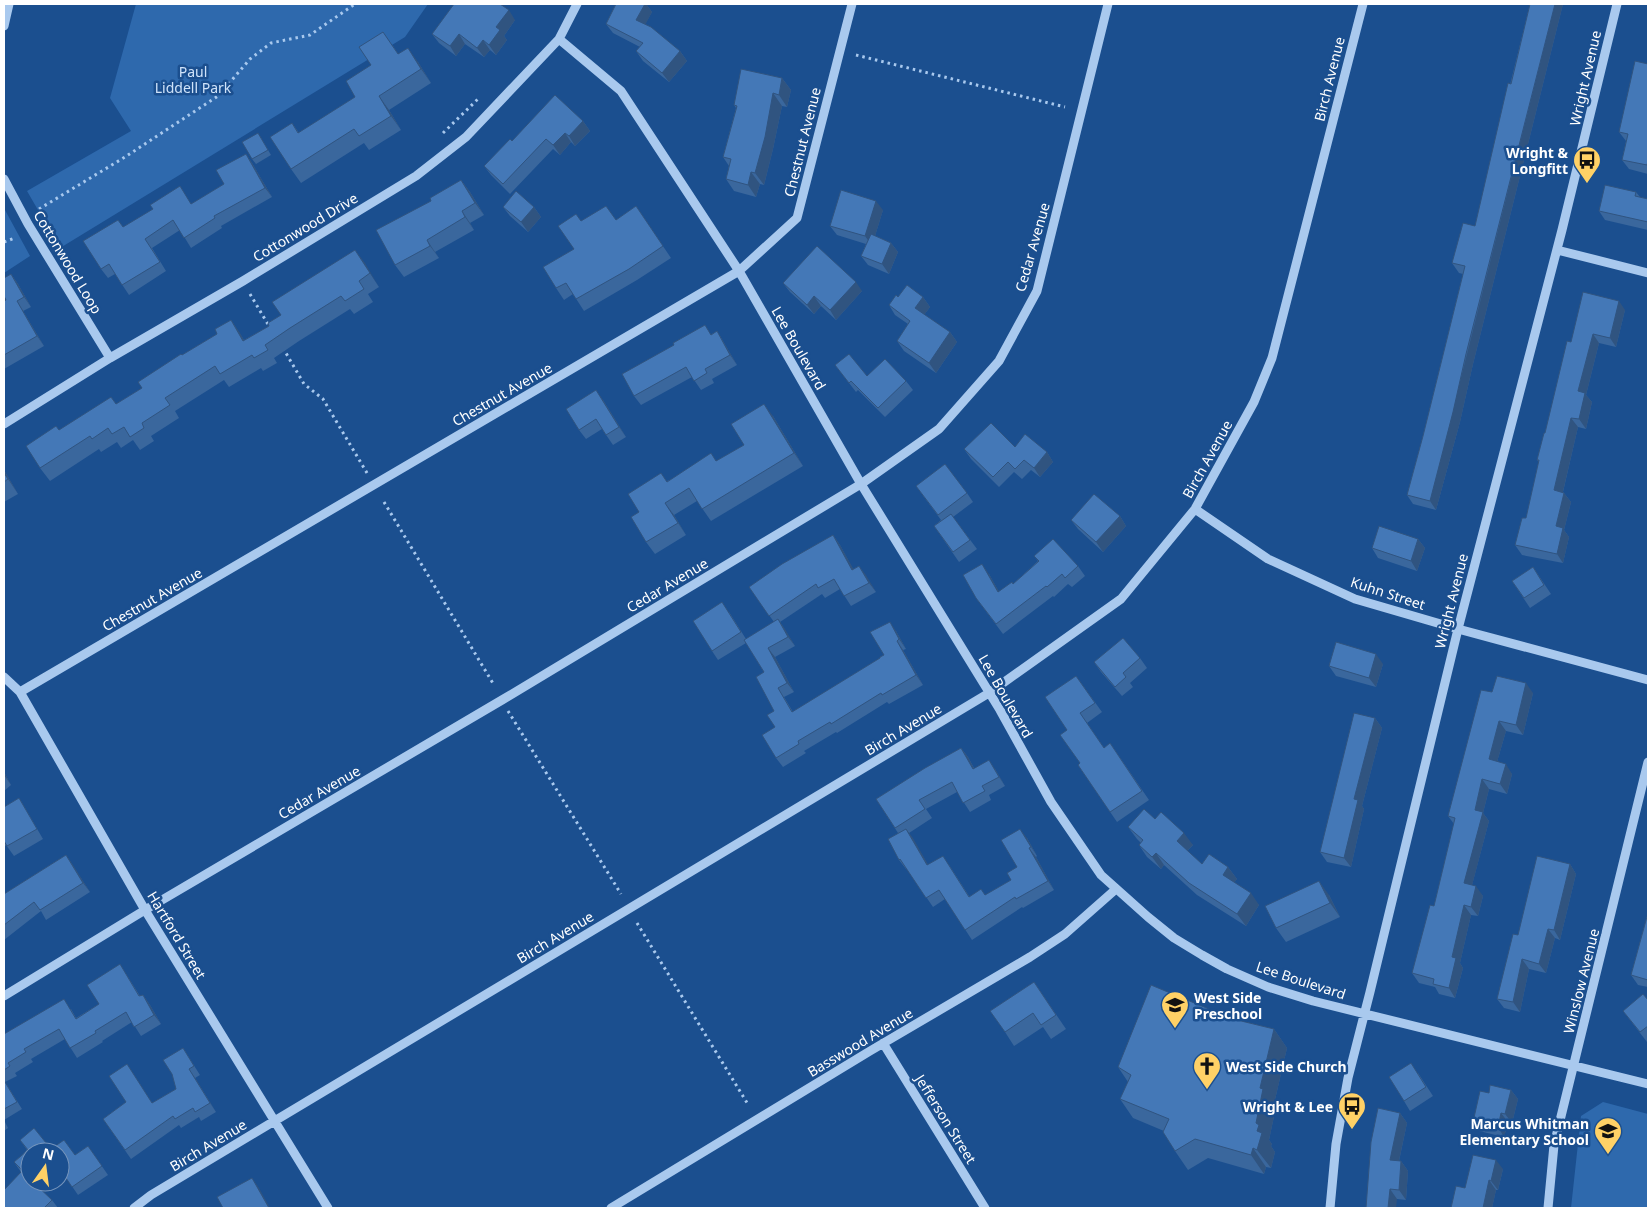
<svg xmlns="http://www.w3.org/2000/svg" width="1652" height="1212" font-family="'Noto Sans',sans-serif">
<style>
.green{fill:#2e69ad}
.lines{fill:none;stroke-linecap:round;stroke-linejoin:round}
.path{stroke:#a9c9ee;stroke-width:3;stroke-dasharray:2.5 4;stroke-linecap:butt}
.minor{stroke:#a9c9ee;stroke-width:9}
.wall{fill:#3a679d}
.shaded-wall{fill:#305480}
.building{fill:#4478b7;stroke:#305480}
.labels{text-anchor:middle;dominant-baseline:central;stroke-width:5;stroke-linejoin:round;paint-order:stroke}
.park-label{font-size:14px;fill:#cfe3fa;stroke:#1b4f8f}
.street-label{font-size:14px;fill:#fff;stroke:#1b4f8f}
.poi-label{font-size:14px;font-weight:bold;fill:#fff;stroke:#1b4f8f;text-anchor:end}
</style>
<rect width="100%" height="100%" fill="#1b4f8f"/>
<!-- green -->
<path class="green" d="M136,4H428L405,37L60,248L27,191L131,131L110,98Z
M5,210L30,256L4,273V211Z
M1603,1102L1648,1114V1208H1571L1581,1116Z"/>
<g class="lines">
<!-- path -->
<path class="path" d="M856,55L1065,107
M443,133L479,98
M39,209L125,157L218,96L250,59L271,43L310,35L355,4
M4,242L15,238
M250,294L269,326
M283,348L304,384L323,399L367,473
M384,502L494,685
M508,711L621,894
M637,923L749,1106"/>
<!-- minor -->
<path class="minor" d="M4,26L9,4
M559,39L621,91L739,271L861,484L1000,710L1051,802L1101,875L1148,917L1174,938L1202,955L1227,969L1268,987L1313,1001L1648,1084
M4,179L28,224L110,358
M1557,250L1648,273
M4,424L110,358L243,281L416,176L466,137L559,39L577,4
M1195,509L1268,559L1355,599L1458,629L1648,680
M4,677L20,692L145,910L328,1208
M20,692L739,271L797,218L852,4
M4,996L145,910L502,700L861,484L939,429L999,361L1037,291L1108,4
M883,1043L985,1208
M134,1208L151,1195L989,693L1121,599L1195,509L1254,402L1272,358L1363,4
M611,1208L870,1051L1030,957L1065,934L1116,889
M1330,1208L1336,1144L1348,1078L1370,992L1458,629L1562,230L1617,4
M1548,1208L1554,1145L1648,762"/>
</g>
<!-- wall -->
<path class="wall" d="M616,4H646L652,12L645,24L680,51L687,61L669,82L643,61L636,51L640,47L613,33L606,24Z
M1530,4H1563L1473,364L1460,422L1436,510L1413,504L1407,495L1423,436L1463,274L1459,273L1452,263L1475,226Z
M515,20L504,36L507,40L496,55L490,50L484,57L465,44L456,56L439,43L432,34Z
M393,46L398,54L418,62L431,83L389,110L401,130L369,150L364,143L301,183L291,169L292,123L299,133L355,97L371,65Z
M1648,64V174L1629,169L1622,160L1626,141L1619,132Z
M782,78L791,90L787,107L782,106L773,149L764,185L760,184L756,197L734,191L726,179L729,166L723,157L736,108L734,105Z
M583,121L590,131L575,146L571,142L560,155L553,149L510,194L491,175L484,166L512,141Z
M261,138L271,155L256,164L252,159Z
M246,154L252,163L272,197L221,226L222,228L191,248L180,230L152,248L166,271L129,295L115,274L108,278L101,269L123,227L192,204L224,184Z
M461,180L470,192L484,215L470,223L474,230L435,252L439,258L404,277L395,265Z
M1636,192L1640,197L1648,199V230L1605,220L1599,211Z
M636,206L671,258L637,280L584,311L573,294L564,300L556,288L574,249L581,221L616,220Z
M503,207H534L541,217L528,232L510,216Z
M883,210L875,236L891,243L898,252L889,274L868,265L861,256L866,244L837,235L830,226Z
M355,250L379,287L368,294L373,302L354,314L350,309L299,341L274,358L277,363L263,371L261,368L229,387L224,380L175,411L179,418L151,436L154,441L140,450L133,440L121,448L117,442L101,452L99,449L50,481L40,468L116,404L142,388L182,355L217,334L231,320L244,340L269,326Z
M11,274L18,284L31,307L23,311L44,346L4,369V301L6,300Z
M783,283L862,291L836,320L821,306L814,314L790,292Z
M898,297H923L930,307L924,315L950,332L957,342L936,373L904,351L897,341L908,324L895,315L889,305Z
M1625,310L1616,347L1599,343L1586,395L1592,402L1586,429L1578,427L1563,492L1564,493L1571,502L1564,530L1569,537L1563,563L1522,555L1515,545L1526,518L1539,462L1537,460L1571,342Z
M717,331L723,341L737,365L712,379L714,383L701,390L692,377L641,405L634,396L712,334Z
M835,365L867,376L906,381L913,390L885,417L858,390L856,392Z
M603,400L626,437L613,445L602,429L586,439L579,430Z
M773,416L803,466L711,521L697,501L674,515L686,535L655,554L646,542L639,512L667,481L717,461L744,445Z
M1015,447L1047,452L1053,462L1040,477L1031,470L1022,479L1014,472L999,487L971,459L964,449Z
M4,470L18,494L4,502Z
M916,486L967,493L973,502L953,517L977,549L959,562L934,526L941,520Z
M1120,516L1126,526L1103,552L1078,529L1071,520Z
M833,535L840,545L853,569L859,566L876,592L851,606L840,589L825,598L822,594L780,622L795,646L775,657L794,692L784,697L793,712L880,658L884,655L896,631L906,649L903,650L923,685L889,704L887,702L837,733L836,732L804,751L806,753L783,767L776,758L774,711L764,672L746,643L718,660L712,651L729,612L746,639L774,622L749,587Z
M1418,539L1425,548L1417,571L1378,558L1372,548Z
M1034,556L1078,566L1085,576L1072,587L1068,584L1054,597L1053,596L1003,634L976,598L989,574L999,592L1013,584L1038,561Z
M1533,567L1551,594L1530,608L1512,581Z
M1140,658L1147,668L1130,683L1133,687L1122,696L1101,672L1094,662Z
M1383,664L1376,687L1336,676L1329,666Z
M1076,676L1102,712L1087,723L1104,748L1110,743L1149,800L1117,822L1078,765L1080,763Z
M1492,692L1533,693L1523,735L1506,731L1497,762L1512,774L1507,794L1489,789L1483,813L1489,821L1472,885L1483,896L1478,916L1471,915L1460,963L1463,968L1455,998L1439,994L1435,987L1419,983L1412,973L1434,906L1454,824L1448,816Z
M1375,718L1382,728L1362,806L1364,809L1351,867L1327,862L1320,852Z
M961,748L968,757L974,768L995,769L1005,786L989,795L991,800L970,812L957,792L926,809L932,818L909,833L928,865H949L969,896L986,895L1011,880L1017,867L1027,838L1037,856L1036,857L1054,890L1023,908L1022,907L972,940L945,899L933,907L907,869H906L899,860L898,833L876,799Z
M4,772L11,785L4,791Z
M19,798L25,808L43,839L14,856L6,845L4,847V807Z
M1155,819L1193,845L1187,851L1202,864L1228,867L1237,879L1234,882L1259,905L1246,926L1197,895L1164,865L1161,869L1147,857L1139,845L1141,843L1137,839L1128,827Z
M66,855L90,892L46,920L41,911L4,940V894Z
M1570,864L1576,874L1560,940L1555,938L1546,973L1529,969L1520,1012L1504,1008L1497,999L1518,935Z
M1329,895L1340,917L1286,942L1276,928Z
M1648,913V987L1638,985L1631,975Z
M126,974L140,996L143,995L150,1005L161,1024L141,1036L132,1022L102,1041L103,1042L77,1058L65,1039L31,1059L33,1062L15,1073L17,1076L5,1082L22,1109L4,1120L8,1128L4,1131V1034L71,1009L76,1018L99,1004Z
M1034,982L1066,1029L1051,1039L1043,1027L1014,1046L1005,1032Z
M1648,1000V1041L1647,1042L1623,1011Z
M1233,1019L1274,1029L1287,1048L1274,1104L1276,1107L1269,1140L1272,1144L1271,1146L1275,1152L1271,1168L1266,1167L1264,1174L1208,1158L1188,1170L1175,1151L1164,1131L1133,1118L1120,1099L1128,1082L1118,1067Z
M183,1048L200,1075L195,1078L216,1112L201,1121L199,1117L181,1128L179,1125L131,1159L103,1119L126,1102L127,1064L152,1103L176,1089Z
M1418,1073L1433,1096L1410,1111L1404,1101Z
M1511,1090L1518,1099L1512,1123L1508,1122L1504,1137L1479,1131L1473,1122L1489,1093Z
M1400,1113L1407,1123L1399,1161H1401L1408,1171L1406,1200L1397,1199L1366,1208Z
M20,1140L51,1149L75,1155L88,1146L108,1175L78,1195L60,1169V1152H30V1182H44L38,1187L52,1200L58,1208H4L21,1172L14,1162L27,1150Z
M1503,1169L1498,1190H1496L1492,1208H1451L1465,1188Z"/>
<!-- shaded-wall -->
<path class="shaded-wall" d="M645,4H646L652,12L643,29L636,20Z
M1555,4H1563L1473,364L1460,422L1436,510L1430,501Z
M509,10L515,20L504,36L507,40L496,55L489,45L496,27Z
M459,34L465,44L456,56L450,46Z
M483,40L490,50L484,57L477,48Z
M408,48L418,62L431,83L421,69Z
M680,51L687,61L669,82L662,73Z
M782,78L791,90L787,107L779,95Z
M773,93L782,106L773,149L764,185L755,173Z
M379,96L389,110L401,130L391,116Z
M583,121L590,131L575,146L569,136Z
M565,133L571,142L560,155L553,145Z
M246,154L252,163L272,197L265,188Z
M751,172L760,184L756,197L748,185Z
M461,180L470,192L484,215L475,203Z
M876,201L883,210L872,246L865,236Z
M534,207L541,217L528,232L521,222Z
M462,211L470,223L474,230L465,217Z
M427,240L439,258L430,246Z
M891,243L898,252L889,274L882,264Z
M355,250L365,263L379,287L370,273Z
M11,274L18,284L31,307L24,297Z
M856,282L862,291L836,320L830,310Z
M814,296L821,306L814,314L807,305Z
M923,297L930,307L922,318L915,308Z
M17,301L44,346L37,336Z
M1619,301L1625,310L1616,347L1610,338Z
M231,320L240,333L252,354L243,341Z
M717,331L723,341L737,365L730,355Z
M950,332L957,342L936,373L929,363Z
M1593,334L1599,343L1586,395L1592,402L1586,429L1579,419L1578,391Z
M596,390L603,400L626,437L619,427Z
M764,404L773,416L803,466L794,453Z
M1571,418L1578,427L1561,500L1554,490Z
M1047,452L1053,462L1040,477L1034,468Z
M4,470L18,494L4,473Z
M1564,493L1571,502L1564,530L1569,537L1563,563L1557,554L1556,526Z
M665,503L674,515L686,535L678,523Z
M1120,516L1126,526L1103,552L1096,542Z
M833,535L840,545L859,579L852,570Z
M1418,539L1425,548L1417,571L1411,561Z
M982,564L989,574L1005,602L998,592Z
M859,566L866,575L876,592L869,583Z
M778,619L785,629L795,646L788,637Z
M890,622L896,631L906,649L899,639Z
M897,641L903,650L923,685L916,675Z
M768,648L775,657L794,692L787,683Z
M1376,654L1383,664L1376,687L1369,678Z
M1526,683L1533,693L1523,735L1516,725Z
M1375,718L1382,728L1362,806L1364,809L1351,867L1344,858L1354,799Z
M1499,721L1506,731L1495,769L1489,759Z
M961,748L968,757L979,778L973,769Z
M989,760L995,769L1005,786L999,777Z
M1506,764L1512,774L1507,794L1500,784Z
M4,772L11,785L4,775Z
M1482,779L1489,789L1483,813L1489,821L1470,893L1464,883L1475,810Z
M906,829L913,838L934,875L927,865Z
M1020,829L1027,838L1037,856L1031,847Z
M1184,833L1193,845L1185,853L1177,841Z
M1029,848L1036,857L1054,890L1048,881Z
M1156,853L1164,865L1161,869L1152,857Z
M66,855L73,865L90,892L83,883Z
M1570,864L1576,874L1560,940L1554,930Z
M1228,867L1237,879L1231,887L1223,875Z
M1319,881L1329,895L1340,917L1330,903Z
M1476,886L1483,896L1478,916L1471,907Z
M1251,893L1259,905L1246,926L1237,914Z
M1464,905L1471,915L1460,963L1463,968L1455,998L1449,988L1452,957Z
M1548,929L1555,938L1546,973L1539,964Z
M1522,959L1529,969L1520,1012L1513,1002Z
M143,995L150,1005L161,1024L154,1015Z
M1274,1029L1287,1048L1274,1104L1276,1107L1269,1140L1272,1144L1271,1146L1275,1152L1271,1168L1257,1150L1256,1123L1260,1088Z
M189,1069L195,1078L216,1112L210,1103Z
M1511,1090L1518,1099L1512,1123L1505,1114Z
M1400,1113L1407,1123L1397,1170L1390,1160Z
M1501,1113L1508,1122L1504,1137L1498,1127Z
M1253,1148L1266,1167L1264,1174L1251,1155Z
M1496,1160L1503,1169L1498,1190L1491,1181Z
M1401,1161L1408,1171L1406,1200L1399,1190Z
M252,1178L259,1188L270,1208H269Z
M1489,1180L1496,1190L1492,1208H1483Z
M1390,1189L1397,1199L1396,1208H1388Z"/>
<!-- building -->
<path class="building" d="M454,4H500L509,10L496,27L500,30L489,45L483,40L477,48L459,34L450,46L432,34Z
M616,4H645L636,20L651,27L680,51L662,73L636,51L643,43L606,24Z
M1530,4H1555L1466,354L1453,412L1430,501L1407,495L1423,436L1465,266L1452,263L1463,223L1475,226L1508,83L1511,84Z
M383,32L398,54L408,48L421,69L379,96L391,116L359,136L354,129L291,169L270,137L292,123L298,133L355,97L346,81L371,65L359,47Z
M1635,61L1648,64V161L1647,165L1622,160L1628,134L1619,132Z
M741,69L782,78L779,95L773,93L765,137L755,173L751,172L748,185L726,179L731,159L723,157L737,106L734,105Z
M555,95L583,121L569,136L565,133L553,145L546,139L503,184L484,166L510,139L512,141Z
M258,133L268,150L252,159L242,142Z
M246,154L265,188L214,216L215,218L184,238L173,220L145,239L160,262L122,285L109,264L101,269L83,241L118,220L123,227L153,209L150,205L180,186L191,204L224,184L216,170Z
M461,180L475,203L462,211L465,217L427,240L430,246L395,265L376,230L431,201L430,198Z
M1605,185L1636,192L1635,196L1648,199V222L1599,211Z
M841,190L876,201L865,236L830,226Z
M516,191L534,207L521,222L503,207Z
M606,206L616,220L636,206L663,246L629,269L576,299L566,283L556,288L543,267L574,249L558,226L576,214L581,221Z
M871,234L891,243L882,264L861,256Z
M817,246L856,282L830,310L814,296L807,305L783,283Z
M355,250L370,273L359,281L364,289L345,301L341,296L290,328L265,345L268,350L254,358L252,355L220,374L215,366L165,398L170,405L142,423L144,428L130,437L124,427L112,434L108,428L92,439L90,436L40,468L26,446L56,426L59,430L111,397L116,404L142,388L138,382L181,354L182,355L217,334L215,329L231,320L243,341L269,326L268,323L281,315L272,302Z
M11,274L24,297L17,301L37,336L4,355V301L6,300L4,296V278Z
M907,285L923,297L915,308L950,332L929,363L897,341L910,321L889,305L896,295L898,297Z
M1583,292L1619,301L1610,338L1593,334L1578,391L1585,393L1579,419L1571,418L1554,490L1564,493L1556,526L1563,528L1557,554L1515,545L1522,518H1526L1539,460H1537L1544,433H1545L1567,341L1571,342Z
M705,325L711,335L717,331L730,355L705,369L707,373L694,381L686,367L634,396L622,374L674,345L673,343Z
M849,354L867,376L885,359L906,381L878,408L851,381L849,383L835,365Z
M596,390L619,427L606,435L596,419L579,430L566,409Z
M764,404L794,453L702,509L689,488L665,503L678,523L646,542L631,517L639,512L628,494L661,473L667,482L711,453L716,461L744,445L731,424Z
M991,423L1015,447L1025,434L1047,452L1034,468L1024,460L1015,469L1008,462L993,477L964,449Z
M945,464L967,493L938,515L916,486Z
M4,473L8,479L4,482Z
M1094,494L1120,516L1096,542L1071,520Z
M951,514L970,540L953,552L934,526Z
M1379,526L1418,539L1411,561L1372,548Z
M833,535L852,570L859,566L869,583L844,596L834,579L818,588L816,584L769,616L749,587L782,564Z
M1053,539L1078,566L1065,578L1062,574L1047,587L1046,586L996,624L976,598L963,575L982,564L998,592L1012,582L1013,584L1039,561L1034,556Z
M1533,567L1544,585L1524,598L1512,581Z
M722,602L741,632L712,651L693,621Z
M778,619L788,637L768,648L787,683L778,688L792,712L880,658V657L884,655L870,632L890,622L899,639L897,641L916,675L882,695L881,693L831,724L830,722L798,741L799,744L776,758L762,735L775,727L767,715L774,711L756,677L764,672L744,640Z
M1123,638L1140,658L1123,673L1126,677L1115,687L1094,662Z
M1336,642L1376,654L1369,678L1329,666Z
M1076,676L1095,703L1080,713L1104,748L1110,743L1142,791L1110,812L1078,765L1080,763L1060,735L1067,730L1045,697Z
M1497,676L1526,683L1516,725L1499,721L1489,759L1506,764L1500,784L1482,779L1475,810L1483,812L1464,883L1476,886L1471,907L1464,905L1452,957L1456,958L1449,988L1433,984L1434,979L1412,973L1430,905L1434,906L1455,818L1448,816L1481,690L1492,692Z
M1354,713L1375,718L1354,799L1358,800L1344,858L1320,852Z
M961,748L973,769L989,760L999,777L982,786L985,791L963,803L952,782L919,800L925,809L895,828L876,799L925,768Z
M19,798L37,829L7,846L4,841V807Z
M1144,809L1155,819L1161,812L1184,833L1177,841L1202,864L1209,854L1228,867L1223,875L1251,893L1237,914L1189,883L1156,853L1152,857L1139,845L1143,840L1128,827Z
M906,829L927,865L943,856L969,897L981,889L985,895L1011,880L1007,873L1017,867L1001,840L1020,829L1031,847L1029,848L1048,881L1016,899L1015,897L965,930L939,890L926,898L900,859L899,860L888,839Z
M66,855L83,883L40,910L34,902L4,925V894Z
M1537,856L1570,864L1554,930L1548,929L1539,964L1522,959L1513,1002L1497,999L1513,934L1518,935Z
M1319,881L1330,903L1276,928L1265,906Z
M1648,913V980L1631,975Z
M120,964L139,996L143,995L154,1015L134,1027L126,1012L95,1031L96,1033L70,1048L59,1029L24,1049L26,1052L8,1063L10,1066L4,1070V1034L64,999L76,1019L99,1004L87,985Z
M1034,982L1056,1015L1041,1025L1033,1013L1005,1032L990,1011Z
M1151,985L1233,1019L1274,1029L1260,1088L1263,1089L1256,1123L1259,1125L1257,1131L1262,1133L1257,1150L1253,1148L1251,1155L1195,1139L1175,1151L1163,1132L1169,1119L1120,1099L1131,1075L1118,1067Z
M1643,994L1648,1000V1026L1640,1032L1623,1011Z
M183,1048L194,1066L189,1069L210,1103L195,1112L193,1108L175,1119L173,1116L125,1150L103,1119L126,1102L109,1076L127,1064L152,1103L176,1089L172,1074L163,1060Z
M1411,1063L1426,1087L1404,1101L1389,1077Z
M5,1082L17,1102L4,1109V1083Z
M1490,1085L1511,1090L1505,1114L1501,1113L1498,1127L1473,1122L1480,1091L1489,1093Z
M1378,1108L1400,1113L1390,1160L1401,1161L1399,1190L1390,1189L1388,1208H1366L1371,1142Z
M34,1128L51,1149L64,1140L75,1155L88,1146L102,1166L72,1187L60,1169V1152H30V1178L14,1162L28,1150L20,1140Z
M1473,1155L1496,1160L1491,1181L1489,1180L1483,1208H1451L1456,1186L1465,1188Z
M22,1171L30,1179V1182H33L52,1200L44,1208H4V1190Z
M252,1178L269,1208H223L217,1197Z"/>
<!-- icons -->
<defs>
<g id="bus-pin" transform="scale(1.4375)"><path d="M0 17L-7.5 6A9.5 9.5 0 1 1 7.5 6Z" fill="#ffd166" stroke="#1b4f8f"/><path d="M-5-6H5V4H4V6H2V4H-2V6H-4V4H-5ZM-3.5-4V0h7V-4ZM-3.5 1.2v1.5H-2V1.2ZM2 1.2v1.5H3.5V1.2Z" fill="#111"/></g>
<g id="school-pin" transform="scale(1.4375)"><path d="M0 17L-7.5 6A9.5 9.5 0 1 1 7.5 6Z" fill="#ffd166" stroke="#1b4f8f"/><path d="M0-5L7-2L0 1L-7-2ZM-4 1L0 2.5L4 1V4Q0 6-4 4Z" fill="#111"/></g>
<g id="church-pin" transform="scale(1.4375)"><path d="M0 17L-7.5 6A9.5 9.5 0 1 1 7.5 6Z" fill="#ffd166" stroke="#1b4f8f"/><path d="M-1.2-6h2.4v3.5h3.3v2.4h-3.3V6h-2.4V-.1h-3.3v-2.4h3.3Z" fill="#111"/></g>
</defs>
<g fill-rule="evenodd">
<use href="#bus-pin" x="1587" y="160"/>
<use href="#school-pin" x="1175" y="1005"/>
<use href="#church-pin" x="1207" y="1066"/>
<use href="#bus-pin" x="1352" y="1106"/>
<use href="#school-pin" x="1608" y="1131"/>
</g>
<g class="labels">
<!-- park labels -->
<g class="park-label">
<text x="193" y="71">Paul<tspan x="193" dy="16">Liddell Park</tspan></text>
</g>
<!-- street labels -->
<g class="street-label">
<text transform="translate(1585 78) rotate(-77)">Wright Avenue</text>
<text transform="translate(1329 79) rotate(-76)">Birch Avenue</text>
<text transform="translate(802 142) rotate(-76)">Chestnut Avenue</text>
<text transform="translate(305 227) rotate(-31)">Cottonwood Drive</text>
<text transform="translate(1032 247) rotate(-74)">Cedar Avenue</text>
<text transform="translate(68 262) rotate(59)">Cottonwood Loop</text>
<text transform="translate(799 348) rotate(60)">Lee Boulevard</text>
<text transform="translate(502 394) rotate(-30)">Chestnut Avenue</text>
<text transform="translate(1207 459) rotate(-61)">Birch Avenue</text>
<text transform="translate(667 585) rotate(-31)">Cedar Avenue</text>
<text transform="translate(1388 593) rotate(18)">Kuhn Street</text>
<text transform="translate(152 599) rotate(-30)">Chestnut Avenue</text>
<text transform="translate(1451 601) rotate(-76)">Wright Avenue</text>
<text transform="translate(1006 696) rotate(60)">Lee Boulevard</text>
<text transform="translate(903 729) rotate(-31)">Birch Avenue</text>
<text transform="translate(319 792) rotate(-30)">Cedar Avenue</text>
<text transform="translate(177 935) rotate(59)">Hartford Street</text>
<text transform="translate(555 937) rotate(-31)">Birch Avenue</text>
<text transform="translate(1301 980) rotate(18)">Lee Boulevard</text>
<text transform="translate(1581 981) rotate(-76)">Winslow Avenue</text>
<text transform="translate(860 1042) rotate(-31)">Basswood Avenue</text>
<text transform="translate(946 1119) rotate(58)">Jefferson Street</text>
<text transform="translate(208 1145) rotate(-31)">Birch Avenue</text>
</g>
<!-- poi labels -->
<g class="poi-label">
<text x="1568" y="152">Wright &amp;<tspan x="1568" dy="16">Longfitt</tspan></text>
<text x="1194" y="997" text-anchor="start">West Side<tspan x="1194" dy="16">Preschool</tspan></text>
<text x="1226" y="1066" text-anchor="start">West Side Church</text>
<text x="1333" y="1106">Wright &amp; Lee</text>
<text x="1589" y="1123">Marcus Whitman<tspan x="1589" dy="16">Elementary School</tspan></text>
</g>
</g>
<!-- border -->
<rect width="1652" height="1212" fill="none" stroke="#ffffff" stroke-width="10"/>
<!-- north arrow -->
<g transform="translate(45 1167) rotate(14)"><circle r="24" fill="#1b4f8f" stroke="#7695bc"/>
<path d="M0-4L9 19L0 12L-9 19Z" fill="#ffd166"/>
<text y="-8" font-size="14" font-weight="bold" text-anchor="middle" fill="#ffffff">N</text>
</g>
</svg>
